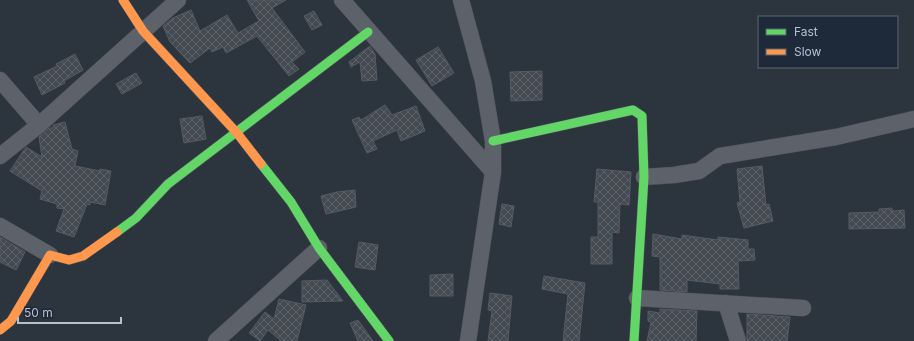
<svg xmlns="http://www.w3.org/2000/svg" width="914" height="341" font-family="Inter,sans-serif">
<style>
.building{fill:url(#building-cross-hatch);stroke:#545b64}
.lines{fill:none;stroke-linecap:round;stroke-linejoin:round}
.street-casing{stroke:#4b5057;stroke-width:17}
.fast-casing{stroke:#4b5057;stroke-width:10}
.slow-casing{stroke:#4b5057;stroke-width:10}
.street{stroke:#5d626a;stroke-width:16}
.fast{stroke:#63d668;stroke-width:9}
.slow{stroke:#ff974d;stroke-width:9}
</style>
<defs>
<pattern id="building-cross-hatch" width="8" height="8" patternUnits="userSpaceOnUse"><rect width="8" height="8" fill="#444a51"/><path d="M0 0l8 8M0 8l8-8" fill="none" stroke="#5d6269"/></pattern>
</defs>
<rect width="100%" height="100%" fill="#2c343d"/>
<!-- building -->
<path class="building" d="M247,0H286L272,8L305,52L292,62L299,69L289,76L257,36L226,53L223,47L212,52L210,48L190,63L170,42L163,26L173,18L191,10L200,31L227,15L238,33L259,21Z
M314,11L322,25L312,30L304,16Z
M370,46L375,54L377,80L362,81L360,62L351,67L349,62Z
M438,47L454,73L432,86L416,60Z
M75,54L83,70L64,81L65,83L42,95L34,77L57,66L56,64Z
M542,71V100L511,101L510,72Z
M136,73L142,83L122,94L116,84Z
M385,105L392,115L416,106L425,131L401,141L397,130L373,141L377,149L367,153L352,120L359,117L361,120Z
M202,116L206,139L184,143L180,119Z
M65,122L72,149L78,151L75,166L100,171V169L111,171L105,205L90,202V205L87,204L74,237L56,231L64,209L57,208V204L40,199L42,191L10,171L26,147L42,157L39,137L49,128H53V125Z
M762,166L766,205L769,204L773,221L744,228L737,203L740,202L737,169Z
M597,169L631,172L629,205L620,204L619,233L612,232V264H591V237H598V202H594Z
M355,190L356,207L326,214L321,196L337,192Z
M502,204L514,206L511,227L499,224Z
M892,208V211L904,210L905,228L849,229V213L879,212V209Z
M653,234L682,239V235L718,240V237L748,240V249H754L755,260L738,261L739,289H720V284L687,280V292L660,290V257L652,256Z
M0,237L25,252L16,270L0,262Z
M359,242L378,245L375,270L355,267Z
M453,274V296H430V275Z
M544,276L585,283L579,341H563L568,294L542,289Z
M327,280L343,301L302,302V281Z
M490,293L512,296L508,341H488L492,311L488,310Z
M279,299L306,305L297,341H281L268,330L260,341L249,333L265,312L274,319Z
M660,309L697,311L696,341H647L651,322L648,321V311L660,313Z
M747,314L790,317L787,341H747Z
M358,320L373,341H358L350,323Z"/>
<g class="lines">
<!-- street casing -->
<g class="street-casing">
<path id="street" d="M342,0L493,172
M461,0L483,81L493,141V172L468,341
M0,80L39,125
M0,156L39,125L178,0
M644,177L674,175L699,171L720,156L836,137L914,119
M0,226L50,255
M637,298L803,308
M726,303L738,341
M216,341L319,248"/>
</g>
<!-- fast casing -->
<g class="fast-casing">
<path id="fast" d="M493,141L633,110L642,116L644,177L634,341
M261,164L291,202L319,248L389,341
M117,232L136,218L168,184L368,32"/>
</g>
<!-- slow casing -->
<g class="slow-casing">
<path id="slow" d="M123,0L143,31L237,133L261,164
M0,330L11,321L50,255L69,260L83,256L117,232"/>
</g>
<!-- street -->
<use href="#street" class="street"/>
<!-- fast -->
<use href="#fast" class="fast"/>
<!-- slow -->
<use href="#slow" class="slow"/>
</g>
<!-- legend -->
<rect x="758" y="16" width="140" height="52" fill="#1e2a39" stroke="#5b6674"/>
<rect x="766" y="29" width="20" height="6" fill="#63d668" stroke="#5b6674"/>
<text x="794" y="36" font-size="12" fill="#b7c0cd">Fast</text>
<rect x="766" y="49" width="20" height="6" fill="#ff974d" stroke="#5b6674"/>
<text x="794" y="56" font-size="12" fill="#b7c0cd">Slow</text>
<!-- scale -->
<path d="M18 317v6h103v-6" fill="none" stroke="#b7c0cd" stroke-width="2"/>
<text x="24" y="317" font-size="12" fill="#b7c0cd" stroke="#1e2a39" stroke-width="3" paint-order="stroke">50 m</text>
</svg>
